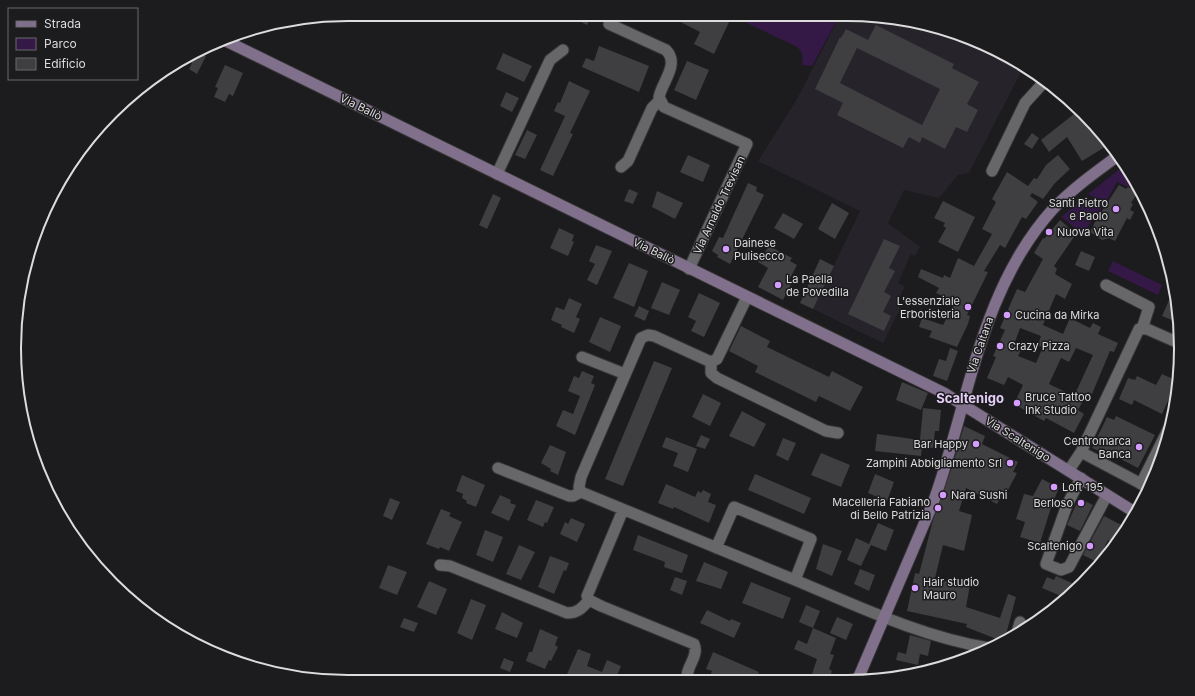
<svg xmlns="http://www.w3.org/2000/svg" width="1195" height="696" font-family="Inter,sans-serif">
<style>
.built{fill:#27232a}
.green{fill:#341845}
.building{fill:#3f3e40;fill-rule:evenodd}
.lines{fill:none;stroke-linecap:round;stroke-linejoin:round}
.minor-casing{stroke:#363536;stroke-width:13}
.secondary-casing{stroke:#363536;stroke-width:13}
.minor{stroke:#676669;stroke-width:11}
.secondary{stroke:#80708c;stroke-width:11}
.poi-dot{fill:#d49cfc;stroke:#1c1b1d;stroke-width:1.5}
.labels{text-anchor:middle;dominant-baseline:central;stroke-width:3;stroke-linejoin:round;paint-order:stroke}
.street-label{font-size:11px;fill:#dcdcdd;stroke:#1c1b1d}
.poi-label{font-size:11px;fill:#dcdcdd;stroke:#1c1b1d;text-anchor:start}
.quarter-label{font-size:13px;font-weight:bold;fill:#e4cef6;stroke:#1c1b1d}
.rim{fill:none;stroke:#dcdcdd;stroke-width:2}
</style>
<rect width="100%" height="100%" fill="#1c1b1d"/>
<!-- built -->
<path class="built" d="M840,15H869L955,32L1024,66L969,173L958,175L939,198L904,190L888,223L920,247L915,256L911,254L898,283L905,286L896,305L901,307L883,343L813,309L860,211L758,161L797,99Z"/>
<!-- green -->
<path class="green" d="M730,15H840L812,66L802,65C803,58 803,52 797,47Z
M1126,164L1133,177L1128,187L1117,182L1105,204L1088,194Z
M1085,197L1103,206L1097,217L1094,216L1084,235L1061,217Z
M1113,261L1162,285L1158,295L1108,271Z"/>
<!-- building -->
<path class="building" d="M566,14H592L587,25Z
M665,14L718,15L730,20L714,54L694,44L700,32Z
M876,25L954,64L952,68L979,82L967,104L978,110L967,132L956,127L945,149L922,137L920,143L909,137L903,148L837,115L843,103L815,89L840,37L841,38L846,29L868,40ZM857,48L940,89L922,125L840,83Z
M599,46L649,66L639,92L582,67L586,58L594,61Z
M200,53L206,56L197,74L189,69L192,63L187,60Z
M503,53L532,66L524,82L496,69Z
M687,61L709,70L696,100L674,90Z
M225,65L243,73L233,96L229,94L225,102L214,97L218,88L215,87Z
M569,81L590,91L570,133L573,134L553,176L540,170L565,116L554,111L558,102L560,103Z
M506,92L519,98L512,112L500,106Z
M1079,110L1105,147L1082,161L1067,137L1049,152L1041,140Z
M527,130L537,135L525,159L515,155Z
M1032,133L1039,138L1032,149L1024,144Z
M688,155L710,165L703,182L680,172Z
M1058,155L1070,169L1055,183L1043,199L1032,193L1030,196L1038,202L1026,219L1022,217L1005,248L1000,245L984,271L988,272L967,315L970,316L968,324L957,347L929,337L932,331L919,327L922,318L943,325L955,302L936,293L939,288L918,277L921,269L943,278L944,275L950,278L958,258L974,266L992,234L982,229L996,202L992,199L1007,172L1028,186L1034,178L1037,179L1046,165Z
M748,183L757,187L756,191L764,195L730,264L717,257L718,255L712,251L719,237L723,238Z
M1119,185L1126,189L1128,187L1138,192L1131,203L1133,204L1130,210L1134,212L1130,220L1127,218L1115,241L1109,238L1102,240L1090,232L1096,220Z
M629,189L638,193L633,204L624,201Z
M657,191L683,203L675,219L652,207Z
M493,194L501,198L487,229L479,225Z
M943,201L975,217L958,252L938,242L946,228L943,226L945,223L934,218Z
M832,203L849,213L835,239L818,229Z
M783,213L803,224L794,239L774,228Z
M1060,220L1076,234L1054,266L1057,269L1055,274L1072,284L1065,299L1056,294L1043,325L1063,334L1070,318L1090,328L1093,323L1101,327L1098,334L1118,343L1114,352L1110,351L1092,394L1088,392L1078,410L1084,414L1074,433L1046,418L1044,421L1014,404L1023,385L1008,377L1004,385L987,378L996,357L993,356L1005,330L1000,328L1017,289L1025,292L1043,259L1034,253L1043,238L1044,239ZM1020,328L1041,336L1038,345L1043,347L1036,363L1018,356L1021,350L1013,347ZM1076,348L1093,355L1074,396L1049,384L1061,358L1069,362Z
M559,228L574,235L572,241L574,242L568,256L550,248Z
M884,239L900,246L889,268L895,271L884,292L891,296L883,312L891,316L884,331L848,314Z
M596,245L612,251L597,285L587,280L595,264L589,261Z
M769,246L792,258L790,261L797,265L788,282L791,284L783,300L758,287L768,268L758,262Z
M1081,251L1095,257L1089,271L1075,265Z
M820,259L834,266L813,309L800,303Z
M629,263L648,271L634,307L613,298Z
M662,282L680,290L669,315L651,308Z
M1175,287L1178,318L1179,323L1162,316Z
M699,293L720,303L704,337L691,331L696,321L688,317Z
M569,298L582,304L576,317L580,319L574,333L561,327L562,325L551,320L556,307L564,310Z
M639,306L649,311L645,321L634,316Z
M600,317L621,326L610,352L589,342Z
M741,326L770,341L767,347L829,377L832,371L863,387L850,411L819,396L816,402L755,372L758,366L729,351Z
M950,348L958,351L947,381L933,376L939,359L946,361Z
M654,361L672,368L623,486L605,479Z
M582,371L594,376L591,383L595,385L575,435L556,426L563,410L573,414L580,396L568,391L574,376L579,378Z
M1162,374L1177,381L1162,414L1134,400L1132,405L1119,399L1128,378L1135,380L1137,376L1156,385Z
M902,382L928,393L921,410L896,400Z
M703,394L721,403L710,426L692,417Z
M923,408L941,410L939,431H935L933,448L922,447L921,456L875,451L877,434L920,440Z
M742,411L766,424L754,447L729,436Z
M1116,416L1155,435L1138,468L1113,455L1112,457L1092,448L1107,417L1114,420Z
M964,426L985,436L982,444L1018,462L1013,472L1017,473L1008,490L1005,489L997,504L966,488L959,511L972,515L964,551L943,545L935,578L952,583L953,581L970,585L966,607L1000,618L1008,594L1016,597L1004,642L966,627L967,624L907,611L915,573L919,574L933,520L952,467Z
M701,435L710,439L705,449L696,446Z
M666,437L697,449L688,472L673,466L678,453L662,447Z
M783,438L796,443L788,461L776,455Z
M550,445L566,452L558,475L550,471L551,469L541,463Z
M821,453L850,465L841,487L811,475Z
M755,474L811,498L804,514L748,490Z
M875,474L894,482L887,501L868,493Z
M462,475L485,485L476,507L466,503L467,501L462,498L463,494L456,491Z
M1042,479L1059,488L1052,504L1040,543L1020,537L1025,522L1016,519L1024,494L1033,496Z
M666,484L695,497L698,491L701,493L703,490L711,494L708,502L716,505L709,523L674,507L673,509L658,503Z
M500,495L511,500L510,503L516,505L509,521L491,513Z
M390,498L400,502L392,520L383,516Z
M1079,498L1093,505L1080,531L1067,525Z
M536,500L554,507L547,523L545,522L543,527L527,520Z
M441,509L451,513L449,516L462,522L449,551L440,547L439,549L426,544Z
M1104,516L1127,528L1116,544L1108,540L1097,562L1083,555Z
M571,518L585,524L577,542L560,534L565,522L568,524Z
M878,523L894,530L886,551L871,545L861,566L847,560L856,538L869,544Z
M485,530L503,537L493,562L476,555Z
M638,535L688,555L682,573L664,567L665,562L633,550Z
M823,544L842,551L832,576L816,569Z
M519,545L535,552L521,580L506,574Z
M550,556L569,563L566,571L564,570L554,594L538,587Z
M704,562L728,572L721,589L696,581Z
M388,565L407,572L397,595L379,588Z
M860,569L875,575L869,591L854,584Z
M1056,576L1072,583L1069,590L1074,592L1068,599L1042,588L1047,577L1054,580Z
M675,577L687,581L682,595L670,590Z
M429,581L447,589L436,615L417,607Z
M751,582L791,598L783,619L742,603Z
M471,599L486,605L472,640L457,633Z
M806,605L820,611L813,628L799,622Z
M707,610L730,621L731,619L741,623L734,638L700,623Z
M502,612L523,623L517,638L495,629Z
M837,617L853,624L846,640L830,633Z
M404,618L418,623L414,632L400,627Z
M813,628L836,638L830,654L834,655L829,669L832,671L829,680L812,674L817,659L794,649L798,640L807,644Z
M540,629L558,637L555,645L558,647L551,661L549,660L545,669L526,661L529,652H532Z
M910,635L931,641L928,656L920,654L918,665L896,660L898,652L906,654Z
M578,649L591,654L587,666L602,672L607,660L621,666L616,678L623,681H564Z
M713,652L759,672L755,681H708L712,671L706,669Z
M504,658L514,662L510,672L500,668Z"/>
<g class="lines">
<!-- minor casing -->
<g class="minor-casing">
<path id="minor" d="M609,24L666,50C680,64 662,82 659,97L664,107L747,144L689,269
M621,167L628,161L652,108L659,101
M992,171L1025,103L1045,81
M497,174L550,60L563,50
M1106,285L1149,307L1142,329
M582,357L625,374
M711,362V373L717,378L826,431L838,433
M711,362L717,359L747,297
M1081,452L1139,329H1147L1181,344
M498,468L569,496H573L581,492L795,580L811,539L734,507L716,548
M1069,470L1081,452L1149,488
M1081,478L1067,505L1046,564L1061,570L1069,567L1107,495
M1141,484L1171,424
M581,492L579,487L581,477L641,338L648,335L654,336L711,362
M623,510L587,596L589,600L601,606L694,644C700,657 683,669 688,681
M440,565L450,566L567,613C578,613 582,608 589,600
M795,580C857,606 922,637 989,648
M1016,636L1020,622"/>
</g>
<!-- secondary casing -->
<g class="secondary-casing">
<path id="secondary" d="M224,40L944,393L1136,513
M857,681L933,503C969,404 979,291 1053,209C1073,188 1096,172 1119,155"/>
</g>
<!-- minor -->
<use href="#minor" class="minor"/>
<!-- secondary -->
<use href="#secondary" class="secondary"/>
</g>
<!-- markers -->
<g class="poi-dot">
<circle cx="1116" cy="209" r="4"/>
<circle cx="1049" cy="232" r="4"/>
<circle cx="726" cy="249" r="4"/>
<circle cx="778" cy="285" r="4"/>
<circle cx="968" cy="307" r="4"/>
<circle cx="1007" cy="315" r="4"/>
<circle cx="1000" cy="346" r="4"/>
<circle cx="1017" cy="403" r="4"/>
<circle cx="976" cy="444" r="4"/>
<circle cx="1139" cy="447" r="4"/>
<circle cx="1010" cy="463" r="4"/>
<circle cx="1054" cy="487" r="4"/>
<circle cx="943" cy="495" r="4"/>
<circle cx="1081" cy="503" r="4"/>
<circle cx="938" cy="508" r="4"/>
<circle cx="1090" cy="546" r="4"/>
<circle cx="915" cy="588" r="4"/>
</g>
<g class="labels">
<!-- street labels -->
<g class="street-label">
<text transform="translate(361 107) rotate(26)">Via Ballò</text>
<text transform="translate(719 205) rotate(-65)">Via Arnaldo Trevisan</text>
<text transform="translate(654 251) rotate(26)">Via Ballò</text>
<text transform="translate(980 345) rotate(-71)">Via Caltana</text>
<text transform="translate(1018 439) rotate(32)">Via Scaltenigo</text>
</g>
<!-- poi labels -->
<g class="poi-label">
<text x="1108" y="203" text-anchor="end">Santi Pietro<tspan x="1108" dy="13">e Paolo</tspan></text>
<text x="1057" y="232">Nuova Vita</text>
<text x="734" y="243">Dainese<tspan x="734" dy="13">Pulisecco</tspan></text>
<text x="786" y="279">La Paella<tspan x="786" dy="13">de Povedilla</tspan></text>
<text x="960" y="301" text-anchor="end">L'essenziale<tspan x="960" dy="13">Erboristeria</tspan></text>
<text x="1015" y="315">Cucina da Mirka</text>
<text x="1008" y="346">Crazy Pizza</text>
<text x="1025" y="397">Bruce Tattoo<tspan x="1025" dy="13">Ink Studio</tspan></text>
<text x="1131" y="441" text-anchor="end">Centromarca<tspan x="1131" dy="13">Banca</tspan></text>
<text x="968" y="444" text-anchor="end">Bar Happy</text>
<text x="1002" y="463" text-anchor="end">Zampini Abbigliamento Srl</text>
<text x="1062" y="487">Loft 195</text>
<text x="951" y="495">Nara Sushi</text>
<text x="930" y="502" text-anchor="end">Macelleria Fabiano<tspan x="930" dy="13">di Bello Patrizia</tspan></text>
<text x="1073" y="503" text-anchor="end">Berloso</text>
<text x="1082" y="546" text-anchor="end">Scaltenigo</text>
<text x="923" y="582">Hair studio<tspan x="923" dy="13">Mauro</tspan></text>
</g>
<!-- quarter labels -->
<g class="quarter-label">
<text x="970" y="398">Scaltenigo</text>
</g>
</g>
<!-- crop -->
<path d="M0 0H1195V696H0ZM348 21H847A327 327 0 0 1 1174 348V348A327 327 0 0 1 847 675H348A327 327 0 0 1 21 348V348A327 327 0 0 1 348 21Z" fill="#1c1b1d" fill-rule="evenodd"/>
<path class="rim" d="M348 21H847A327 327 0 0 1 1174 348V348A327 327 0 0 1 847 675H348A327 327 0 0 1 21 348V348A327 327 0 0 1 348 21Z"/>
<!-- legend -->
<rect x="8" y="8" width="130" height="72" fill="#1c1b1d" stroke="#69686a"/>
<rect x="16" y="21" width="20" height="6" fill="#80708c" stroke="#69686a"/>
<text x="44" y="28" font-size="12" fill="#dcdcdd">Strada</text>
<rect x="16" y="38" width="20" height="12" fill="#341845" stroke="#69686a"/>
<text x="44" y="48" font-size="12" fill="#dcdcdd">Parco</text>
<rect x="16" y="58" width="20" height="12" fill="#3f3e40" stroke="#69686a"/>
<text x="44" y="68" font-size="12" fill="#dcdcdd">Edificio</text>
</svg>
